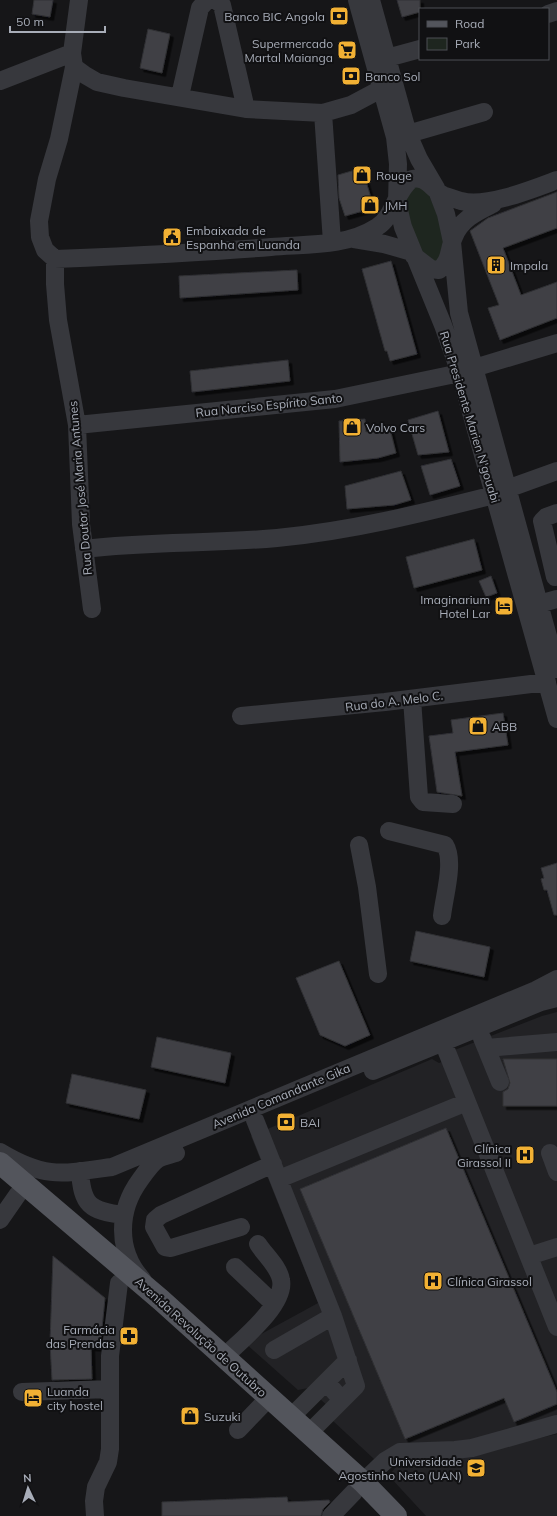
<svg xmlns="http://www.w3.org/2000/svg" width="557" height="1516" font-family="Mulish,sans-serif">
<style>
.built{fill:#222225}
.green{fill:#1e261f}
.building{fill:#404145;stroke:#303034;filter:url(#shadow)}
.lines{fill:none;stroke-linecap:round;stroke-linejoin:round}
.minor{stroke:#37383d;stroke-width:18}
.major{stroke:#53555c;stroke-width:22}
.labels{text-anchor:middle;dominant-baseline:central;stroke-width:4;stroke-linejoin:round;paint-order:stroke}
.poi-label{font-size:12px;fill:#a8adb8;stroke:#111113;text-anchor:start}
.street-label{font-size:12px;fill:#a8adb8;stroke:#111113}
</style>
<defs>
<filter id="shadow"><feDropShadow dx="3.5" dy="3.5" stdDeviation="0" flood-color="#0009"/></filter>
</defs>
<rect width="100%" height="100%" fill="#161618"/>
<!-- built -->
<path class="built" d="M557,1012V1432L409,1456L387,1471L333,1421L331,1409L308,1388L298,1390L245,1343L318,1303L251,1136L432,1059L439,1063L454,1058L452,1051L542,1016Z
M557,1434V1516H426L389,1476L401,1460L458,1457Z"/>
<!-- green -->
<path class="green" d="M423,182L449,239L438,267L408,238L404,189Z"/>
<!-- building -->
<path class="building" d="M34,0H53L50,17L32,14Z
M397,0H420V12L402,17Z
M148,29L170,34L162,73L140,68Z
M362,168L374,208L345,216L339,198L338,175Z
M557,192V228L503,248L521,295L557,282V318L500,340L488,308L499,305L470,231L488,218Z
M391,261L417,354L390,361L387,351H385L362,269Z
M297,270L298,290L180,298L179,276Z
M288,360L290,381L192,392L190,371Z
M438,411L449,452L418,455L408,420Z
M365,419L366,432L389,425L396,453L378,458L340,462L339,421Z
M451,459L460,486L430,495L421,466Z
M401,471L411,500L394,505L347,509L345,486Z
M474,539L482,570L414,588L406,557Z
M491,576L497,593L486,597L479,581Z
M503,713L508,745L455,752L462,796L437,792L429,736L453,733L451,720Z
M557,863V915H554L547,890H544L541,879L544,878L541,868Z
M416,931L490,947L484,977L410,961Z
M339,961L370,1035L345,1046L320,1035L296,978Z
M157,1037L231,1053L225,1083L151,1067Z
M503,1059H557V1106H503V1092L508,1089L510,1083Z
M72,1074L146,1090L139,1119L66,1103Z
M446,1128L557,1392V1404L514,1422L504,1398L405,1439L300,1189Z
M53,1256L105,1298L100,1348L91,1347L92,1379L52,1380L50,1343Z
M287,1497L288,1502L329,1500L330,1502L323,1509L321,1516H162V1502Z"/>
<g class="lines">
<!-- minor -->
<path class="minor" d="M79,0L72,53L74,67L59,139L47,179L39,221L40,237L45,250L55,259V284L58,320L77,425L81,524L92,609
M216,0L222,5L246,109
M357,0L395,137L398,164L397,202L403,227L443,325L460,373L557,719
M371,0L408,134L419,159L436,188L446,214L452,242L459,313L557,669
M548,14L557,11
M387,58L420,49
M74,67L85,75L97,82L124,88L246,109L323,113L351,105L381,89
M0,81L72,53
M180,96L200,8L207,0
M323,113L332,242
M408,134L484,112
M354,239L384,244L412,252
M414,256L431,269L439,270C451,261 448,250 454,237C461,219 477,212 493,204
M55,259C127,256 199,253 271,247C306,244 346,247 377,227C394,217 396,189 412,179C427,176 431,189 443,195C448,197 455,199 461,201C486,208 533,189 557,180
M474,368L557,343
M77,425L335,399L460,373
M507,489L557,471
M84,549C148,541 213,544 277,538C351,531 423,513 494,495
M555,577L542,521L546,517L557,513
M539,604L557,599
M412,699L419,797L423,802L453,804
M241,716L385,702L547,682
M389,831L445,845C455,861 444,897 442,916
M359,845L367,887L378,974
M482,1038L500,1082
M443,1042L557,1327
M486,1048L557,1042
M373,1071L541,1002L557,998
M255,1120L333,1316L356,1386L309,1433
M0,1152C45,1179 62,1174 112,1167L536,990L557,979
M550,1153L557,1172
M80,1171C82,1205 90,1211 123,1215
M279,1179L467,1102
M0,1220L18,1194
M241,1227L171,1248L165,1247L154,1227L155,1220L161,1215L273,1164
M529,1256L557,1247
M235,1267L274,1304
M142,1279C116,1250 118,1210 140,1180C145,1173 151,1164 158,1159C163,1156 170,1155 176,1153
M274,1350L333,1316
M224,1357C240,1341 286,1305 281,1280C279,1267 265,1255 258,1244
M22,1392L110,1389
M342,1400L326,1382L348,1360
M291,1417L326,1382
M238,1430L262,1405
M363,1482L385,1461L400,1452L455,1450L472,1448L557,1424
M95,1516L94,1501L96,1487L108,1462L110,1449V1356L119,1283
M331,1516L354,1492"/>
<!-- major -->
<path class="major" d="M0,1163L161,1300L363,1482L396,1516"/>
</g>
<!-- icons -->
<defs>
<g id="bank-square" transform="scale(1)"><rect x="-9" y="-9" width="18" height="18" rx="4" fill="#f2b134" stroke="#111113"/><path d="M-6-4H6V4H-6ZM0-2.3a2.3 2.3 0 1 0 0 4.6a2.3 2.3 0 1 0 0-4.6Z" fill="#111"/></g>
<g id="supermarket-square" transform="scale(1)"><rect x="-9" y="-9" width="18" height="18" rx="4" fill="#f2b134" stroke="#111113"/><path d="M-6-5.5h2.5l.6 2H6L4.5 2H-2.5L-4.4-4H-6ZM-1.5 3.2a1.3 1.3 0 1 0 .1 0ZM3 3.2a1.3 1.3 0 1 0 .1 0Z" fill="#111"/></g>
<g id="shop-square" transform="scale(1)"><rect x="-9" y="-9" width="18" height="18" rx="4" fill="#f2b134" stroke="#111113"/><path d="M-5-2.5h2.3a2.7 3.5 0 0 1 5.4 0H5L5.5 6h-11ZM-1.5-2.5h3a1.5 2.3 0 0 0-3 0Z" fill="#111"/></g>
<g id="civic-square" transform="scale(1)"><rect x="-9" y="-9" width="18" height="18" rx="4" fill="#f2b134" stroke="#111113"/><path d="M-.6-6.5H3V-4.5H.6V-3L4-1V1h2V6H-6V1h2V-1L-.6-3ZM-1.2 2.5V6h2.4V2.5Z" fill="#111"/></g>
<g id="building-square" transform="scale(1)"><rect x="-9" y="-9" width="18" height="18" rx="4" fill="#f2b134" stroke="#111113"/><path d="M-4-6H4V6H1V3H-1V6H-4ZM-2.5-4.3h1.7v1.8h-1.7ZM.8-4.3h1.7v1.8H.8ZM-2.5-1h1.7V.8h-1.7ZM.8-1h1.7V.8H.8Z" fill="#111"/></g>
<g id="hotel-square" transform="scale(1)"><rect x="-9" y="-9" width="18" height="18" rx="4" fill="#f2b134" stroke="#111113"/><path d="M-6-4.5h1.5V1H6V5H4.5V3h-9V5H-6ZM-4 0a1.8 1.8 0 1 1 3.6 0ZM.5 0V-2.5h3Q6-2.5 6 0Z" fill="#111"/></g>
<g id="hospital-square" transform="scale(1)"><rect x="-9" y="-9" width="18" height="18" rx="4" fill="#f2b134" stroke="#111113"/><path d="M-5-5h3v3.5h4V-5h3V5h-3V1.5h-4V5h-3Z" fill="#111"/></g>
<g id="pharmacy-square" transform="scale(1)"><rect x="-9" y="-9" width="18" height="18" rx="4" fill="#f2b134" stroke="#111113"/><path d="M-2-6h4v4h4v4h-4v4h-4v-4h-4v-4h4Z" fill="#111"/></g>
<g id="university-square" transform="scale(1)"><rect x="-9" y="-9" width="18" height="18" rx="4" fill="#f2b134" stroke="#111113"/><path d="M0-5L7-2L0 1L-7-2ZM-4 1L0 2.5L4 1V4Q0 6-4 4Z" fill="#111"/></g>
</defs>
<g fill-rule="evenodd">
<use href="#bank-square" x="339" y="16"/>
<use href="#supermarket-square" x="347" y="50"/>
<use href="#bank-square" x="351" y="76"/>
<use href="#shop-square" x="362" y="175"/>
<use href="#shop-square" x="370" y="205"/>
<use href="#civic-square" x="172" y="237"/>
<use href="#building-square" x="496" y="265"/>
<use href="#shop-square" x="352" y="427"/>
<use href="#hotel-square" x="504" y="606"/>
<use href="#shop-square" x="478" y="726"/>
<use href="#bank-square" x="286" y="1122"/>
<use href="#hospital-square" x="525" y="1155"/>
<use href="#hospital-square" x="433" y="1281"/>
<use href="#pharmacy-square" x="129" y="1336"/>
<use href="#hotel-square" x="33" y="1398"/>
<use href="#shop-square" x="190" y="1416"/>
<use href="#university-square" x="476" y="1468"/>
</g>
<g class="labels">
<!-- poi labels -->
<g class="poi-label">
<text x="325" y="16" text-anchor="end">Banco BIC Angola</text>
<text x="333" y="43" text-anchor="end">Supermercado<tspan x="333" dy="14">Martal Maianga</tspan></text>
<text x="365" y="76">Banco Sol</text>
<text x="376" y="175">Rouge</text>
<text x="384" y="205">JMH</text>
<text x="186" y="230">Embaixada de<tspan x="186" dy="14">Espanha em Luanda</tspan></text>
<text x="510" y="265">Impala</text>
<text x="366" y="427">Volvo Cars</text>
<text x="490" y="599" text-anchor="end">Imaginarium<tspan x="490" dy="14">Hotel Lar</tspan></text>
<text x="492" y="726">ABB</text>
<text x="300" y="1122">BAI</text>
<text x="511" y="1148" text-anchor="end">Clínica<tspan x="511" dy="14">Girassol II</tspan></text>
<text x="447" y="1281">Clínica Girassol</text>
<text x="115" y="1329" text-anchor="end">Farmácia<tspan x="115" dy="14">das Prendas</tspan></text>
<text x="47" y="1391">Luanda<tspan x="47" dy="14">city hostel</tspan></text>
<text x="204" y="1416">Suzuki</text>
<text x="462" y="1461" text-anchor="end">Universidade<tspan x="462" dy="14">Agostinho Neto (UAN)</tspan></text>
</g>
<!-- street labels -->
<g class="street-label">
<text transform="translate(269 405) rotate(-6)">Rua Narciso Espírito Santo</text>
<text transform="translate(470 417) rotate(73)">Rua Presidente Marien N'gouabi</text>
<text transform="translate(80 488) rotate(-95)">Rua Doutor José Maria Antunes</text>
<text transform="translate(394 701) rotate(-7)">Rua do A. Melo C.</text>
<text transform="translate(281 1096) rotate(-23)">Avenida Comandante Gika</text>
<text transform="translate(201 1337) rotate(42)">Avenida Revolução de Outubro</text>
</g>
</g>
<!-- legend -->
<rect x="419" y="8" width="130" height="52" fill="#111113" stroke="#4d4f55"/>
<rect x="427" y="21" width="20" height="6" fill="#53555c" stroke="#4d4f55"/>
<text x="455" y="28" font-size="12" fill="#a8adb8">Road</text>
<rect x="427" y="38" width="20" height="12" fill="#1e261f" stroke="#4d4f55"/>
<text x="455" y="48" font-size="12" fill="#a8adb8">Park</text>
<!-- north arrow -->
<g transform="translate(28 1488) rotate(356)" stroke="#111113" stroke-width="3" paint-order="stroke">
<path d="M0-3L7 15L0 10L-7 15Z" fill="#a8adb8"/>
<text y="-6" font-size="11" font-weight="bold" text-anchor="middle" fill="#a8adb8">N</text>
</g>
<!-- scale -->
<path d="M10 26v6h95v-6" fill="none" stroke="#a8adb8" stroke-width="2"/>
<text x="16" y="26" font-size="12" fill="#a8adb8" stroke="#111113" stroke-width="3" paint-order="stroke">50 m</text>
</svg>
